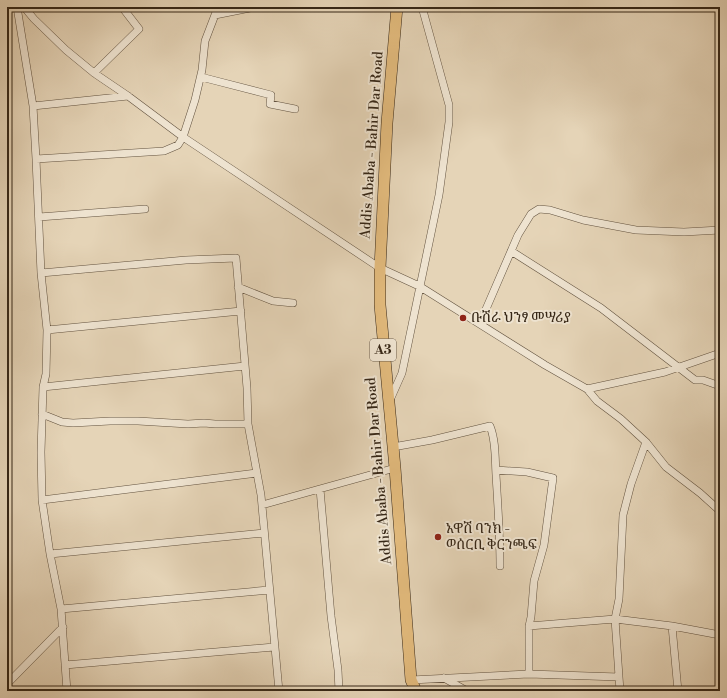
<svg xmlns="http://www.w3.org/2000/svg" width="727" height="698" font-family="'Libre Bodoni','Noto Serif Ethiopic',serif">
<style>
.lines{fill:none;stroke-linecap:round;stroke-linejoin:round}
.minor-casing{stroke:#62523f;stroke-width:8}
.highway-casing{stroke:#362717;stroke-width:12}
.minor{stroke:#eee3d0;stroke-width:7}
.highway{stroke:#e2ba7c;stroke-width:11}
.poi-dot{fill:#8f2418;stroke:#eee3d0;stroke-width:1.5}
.labels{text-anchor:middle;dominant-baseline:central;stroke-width:4;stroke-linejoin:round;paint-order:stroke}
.shield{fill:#eee3d0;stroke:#6d5f4e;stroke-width:1}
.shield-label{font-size:13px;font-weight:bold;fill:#362717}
.street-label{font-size:14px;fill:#362717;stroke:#eee3d0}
.poi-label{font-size:14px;fill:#362717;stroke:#eee3d0;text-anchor:start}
</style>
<rect width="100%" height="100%" fill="#e5d4b7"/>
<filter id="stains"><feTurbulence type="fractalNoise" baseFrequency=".005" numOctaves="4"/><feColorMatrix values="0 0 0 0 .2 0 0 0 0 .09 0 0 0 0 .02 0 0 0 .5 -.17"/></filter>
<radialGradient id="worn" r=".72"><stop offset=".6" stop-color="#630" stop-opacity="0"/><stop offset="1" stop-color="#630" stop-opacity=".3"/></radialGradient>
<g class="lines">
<!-- minor casing -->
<g class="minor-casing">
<path id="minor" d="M17,7L33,106L36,159L41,273L47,330L46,374L43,387L41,452L42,500L50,554L61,609L67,691
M24,7L34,19L66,50L94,73L128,96L183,137L380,268L419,286L545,365L587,389L597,401L621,419L646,442L666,467L700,493L720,511
M215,15L255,7
M94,73L139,29L122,7
M201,77L271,95L270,104L295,109
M33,106L128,96
M36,159L164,151L178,145L183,137L195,100L202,70L205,41L218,7
M39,217L145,209
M511,251L601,308L695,380H703L720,386
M41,273L186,260L236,258L247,388L248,424L261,495L279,691
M238,287L273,301L293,303
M480,323L518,235L531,214L539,209L550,210L583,220L636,230L684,232L720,230
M47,330L241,311
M43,387L245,366
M587,389L665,372L720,353
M390,400L402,373L439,195L449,122V105L422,7
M42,414L62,422L73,423L110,421H138L188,424L204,423L215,424H248
M393,447L432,440L490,426C496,441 495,459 496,475C498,506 500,536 500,566
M496,470L527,472L553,478L544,545L534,581L531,617L529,626
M320,489L331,616L338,670L339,691
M42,500L257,473
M262,505L395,468
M50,554L264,533
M61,609L269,590
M672,626L678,691
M65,665L274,647
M529,674V626L615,619L672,626L720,635
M444,678L467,691
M411,680L529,674L619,677
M7,684L63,627
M620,691L615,619L619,599L623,515L631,484L646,442"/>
</g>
<!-- highway casing -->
<g class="highway-casing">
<path id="highway" d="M397,7L387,123L380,268V305L395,468L411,680L416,691"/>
</g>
<!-- minor -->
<use href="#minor" class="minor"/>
<!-- highway -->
<use href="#highway" class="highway"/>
</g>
<!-- markers -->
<g class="poi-dot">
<circle cx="463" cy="318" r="4"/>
<circle cx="438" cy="537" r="4"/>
</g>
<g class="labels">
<!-- shield labels -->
<rect class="shield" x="370" y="339" width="26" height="22" rx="3"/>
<g class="shield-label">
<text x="383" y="350">A3</text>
</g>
<!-- street labels -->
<g class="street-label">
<text transform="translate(372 145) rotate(-86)">Addis Ababa - Bahir Dar Road</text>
<text transform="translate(379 471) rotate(-95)">Addis Ababa - Bahir Dar Road</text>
</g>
<!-- poi labels -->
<g class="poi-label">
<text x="471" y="318">ቡሽራ ህንፃ መሣሪያ</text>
<text x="446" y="529">አዋሽ ባንክ -<tspan x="446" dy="16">ወሰርቢ ቅርንጫፍ</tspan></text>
</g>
</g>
<!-- margin -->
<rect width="727" height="698" fill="none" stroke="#e5d4b7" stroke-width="24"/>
<rect x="8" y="8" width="711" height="682" fill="none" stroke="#362717" stroke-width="2"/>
<rect x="12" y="12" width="703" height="674" fill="none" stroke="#362717"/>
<rect width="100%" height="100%" filter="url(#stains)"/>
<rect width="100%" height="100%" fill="url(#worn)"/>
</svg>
